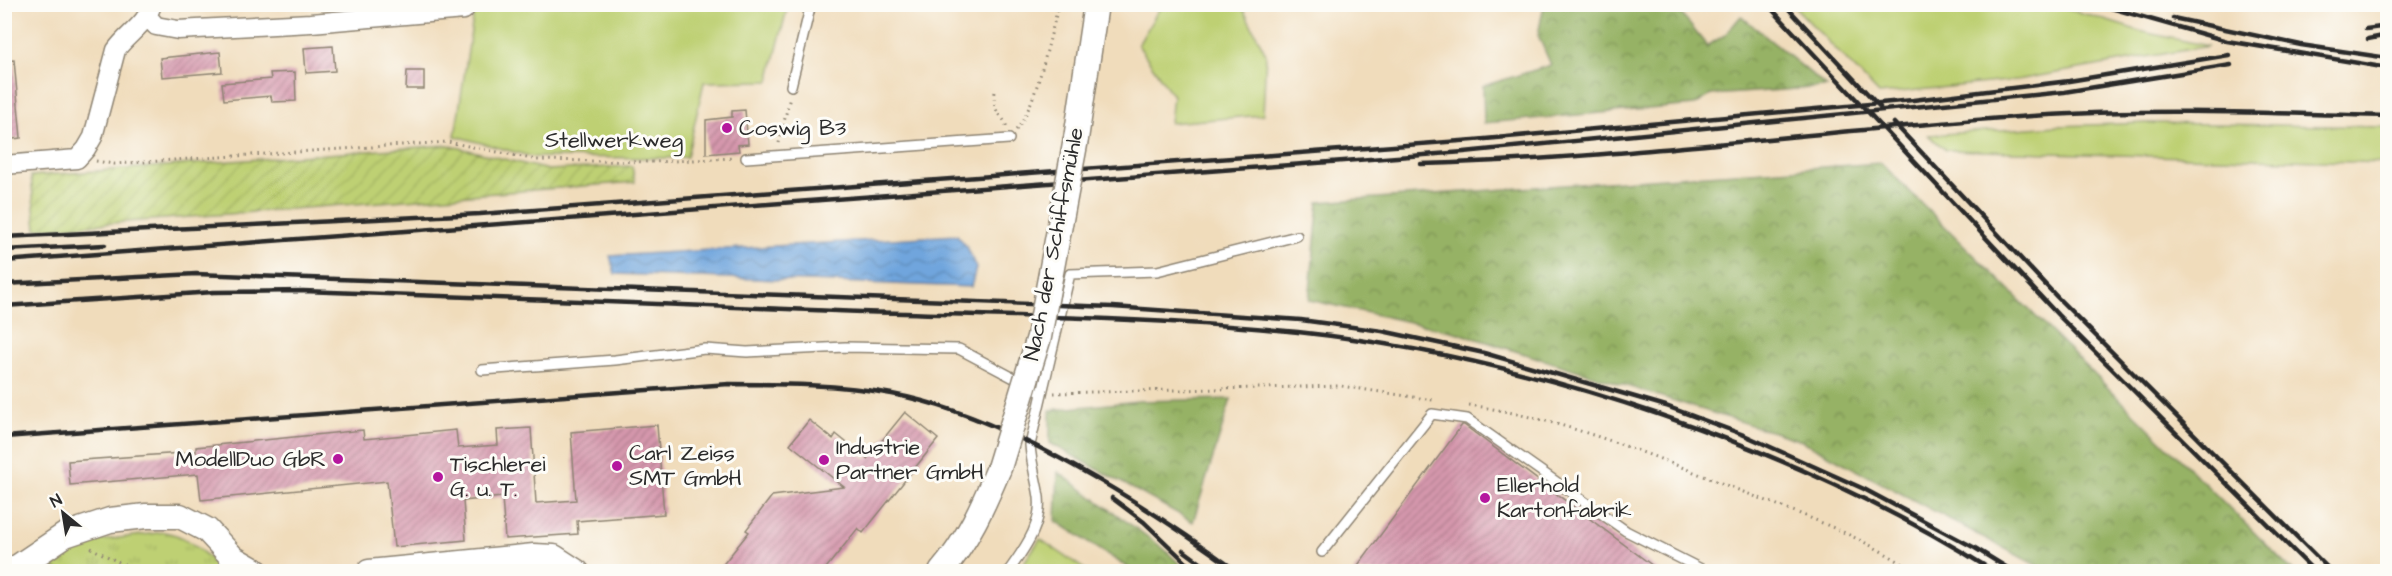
<svg xmlns="http://www.w3.org/2000/svg" width="2392" height="576" font-family="'Architects Daughter',sans-serif">
<style>
.grass{fill:#bed073;stroke:#747e4f;stroke-width:1.5}
.forest{fill:url(#forest-crowns);stroke:#606e48;stroke-width:1.5}
.park{fill:url(#park-tufts);stroke:#747e4f;stroke-width:1.5}
.garden{fill:url(#garden-furrows);stroke:#747e4f;stroke-width:1.5}
.water{fill:url(#water-waves);stroke:#4e6884;stroke-width:1.5}
.building{fill:url(#building-hatch)}
.lines{fill:none;stroke-linecap:round;stroke-linejoin:round}
.service-casing{stroke:#8e8473;stroke-width:12}
.minor-casing{stroke:#8e8473;stroke-width:21}
.tertiary-casing{stroke:#8e8473;stroke-width:27}
.path{stroke:#8e8473;stroke-width:3;stroke-dasharray:1.5 4.5;stroke-linecap:butt}
.service{stroke:#fff;stroke-width:9}
.minor{stroke:#fff;stroke-width:18}
.tertiary{stroke:#fff;stroke-width:24}
.rail{stroke:#2b2b2b;stroke-width:4.5}
.tertiary-bridge-casing{stroke:#8e8473;stroke-width:27;stroke-linecap:butt}
.tertiary-bridge{stroke:#fff;stroke-width:24}
.poi-dot{fill:#b5179e;stroke:#fdfcf7;stroke-width:2}
.labels{text-anchor:middle;dominant-baseline:central;stroke-width:6;stroke-linejoin:round;paint-order:stroke}
.poi-label{font-size:22px;fill:#2b2b2b;stroke:#fdfcf7;text-anchor:start}
.street-label{font-size:22px;fill:#2b2b2b;stroke:#fdfcf7}
</style>
<defs>
<pattern id="forest-crowns" width="20" height="18" patternUnits="userSpaceOnUse" patternTransform="scale(1.5)"><rect width="20" height="18" fill="#96b265"/><path d="M2 6a3 3 0 1 1 6 0M12 15a3 3 0 1 1 6 0" fill="none" stroke="#7b9153"/></pattern>
<pattern id="park-tufts" width="24" height="20" patternUnits="userSpaceOnUse" patternTransform="scale(1.5)"><rect width="24" height="20" fill="#bed073"/><path d="M3 7l-1-3M5 7V3M7 7l1-3M15 17l-1-3M17 17v-4M19 17l1-3" fill="none" stroke="#a3b364"/></pattern>
<pattern id="garden-furrows" width="10" height="10" patternUnits="userSpaceOnUse" patternTransform="scale(1.5)"><rect width="10" height="10" fill="#bed073"/><path d="M-1 1l2-2M0 10L10 0M9 11l2-2" fill="none" stroke="#a3b364"/></pattern>
<pattern id="water-waves" width="16" height="10" patternUnits="userSpaceOnUse" patternTransform="scale(1.5)"><rect width="16" height="10" fill="#70a5dd"/><path d="M0 5q4-4 8 0t8 0" fill="none" stroke="#5c87b3"/></pattern>
<pattern id="building-hatch" width="6" height="6" patternUnits="userSpaceOnUse" patternTransform="scale(1.5)"><rect width="6" height="6" fill="#d698ad"/><path d="M-1 1l2-2M0 6l6-6M5 7l2-2" fill="none" stroke="#ae7c8d"/></pattern>
</defs>
<rect width="100%" height="100%" fill="#fdfcf7"/>
<filter id="ink" filterUnits="userSpaceOnUse"><feTurbulence type="fractalNoise" baseFrequency=".0167" numOctaves="2"/><feDisplacementMap in="SourceGraphic" scale="12" xChannelSelector="R" yChannelSelector="G"/><feConvolveMatrix kernelMatrix="1 2 1 2 8 2 1 2 1" color-interpolation-filters="sRGB"/></filter>
<filter id="wash" filterUnits="userSpaceOnUse"><feTurbulence type="fractalNoise" baseFrequency=".008" numOctaves="4" result="noise"/><feDisplacementMap in="SourceGraphic" scale="24" xChannelSelector="R" yChannelSelector="G"/><feGaussianBlur stdDeviation="1.35" result="paint"/><feColorMatrix in="noise" values="0 0 0 0 0 0 0 0 0 0 0 0 0 0 0 0 0 1.4 0 .05"/><feComposite in="paint" operator="in"/></filter>
<g filter="url(#wash)">
<rect width="100%" height="100%" fill="#f0dcbb"/>
<!-- grass -->
<path class="grass" d="M1162,4L1241,5L1266,54L1263,115L1170,123L1173,96L1138,45Z
M475,5L787,4L788,5L769,81L704,82L687,157L666,158L533,157L455,136Z
M1793,5H2056L2143,32L2208,46L2017,80L1879,94Z
M2149,123L2387,127V163L1946,150L1928,135L2057,126Z
M1040,539L1087,571H1018Z"/>
<!-- forest -->
<path class="forest" d="M1674,5L1707,46L1725,35L1741,16L1827,87L1711,95L1695,105L1484,123L1483,86L1551,65L1538,35L1544,5Z
M1881,163L2293,571H2047L1802,441L1455,332L1309,300L1319,202Z
M1231,399L1193,522L1050,443V410L1139,401Z
M1058,472L1163,548L1187,571H1133L1056,521Z"/>
<!-- park -->
<path class="park" d="M164,532C191,536 204,555 224,571H59L45,561L89,542Z"/>
<!-- garden -->
<path class="garden" d="M448,145L548,170L632,166L635,182L36,229L31,176Z"/>
<!-- water -->
<path class="water" d="M957,235L967,247L976,268L971,287L615,274L610,256Z"/>
<g id="blocks">
<!-- building -->
<path class="building" d="M333,46L335,71L306,73L304,48Z
M220,52L222,72L162,77L160,58Z
M14,60L21,138L4,140V61Z
M407,71H424V89H406Z
M295,72L296,101L272,102L271,96L224,100L222,83L271,79L270,73Z
M745,110L748,144L738,145L739,151L706,154V120L732,117V111Z
M905,412L938,439L863,533L858,528L823,572H717L749,532L746,530L772,496L844,487L790,444L809,420L833,439L836,434L867,459Z
M657,425L664,514L577,521L578,534L505,539L502,497L463,501L466,540L394,547L387,481L201,500L198,474L70,485L68,461L196,452V447L363,430L364,439L456,430L458,448L498,445L497,430L531,428L536,503L576,500L571,432Z
M1462,425H1464L1661,572H1353Z"/>
</g>
</g>
<g filter="url(#ink)">
<use href="#blocks" fill-opacity="0" stroke="#8e8473" stroke-width="1.5"/>
<g class="lines">
<!-- service casing -->
<g class="service-casing">
<path id="service" d="M791,86L811,4
M746,158L1009,139
M482,370L615,360L705,349L747,352L845,347L959,349L1042,393
M1322,552L1432,414L1467,419L1626,531L1707,572
M1008,572C1025,548 1045,522 1038,491C1035,475 1031,461 1030,445L1070,274L1157,271L1297,236"/>
</g>
<!-- minor casing -->
<g class="minor-casing">
<path id="minor" d="M148,17L156,26L178,30L311,23L464,10
M4,165L77,159L86,149L93,137L116,50C127,34 147,24 152,4"/>
</g>
<!-- tertiary casing -->
<g class="tertiary-casing">
<path id="tertiary" d="M1076,139L1096,4
M10,572L65,535L110,520L146,516H180L207,530L233,558L257,572
M369,572L534,556L554,557L577,572
M941,572C968,540 983,506 999,468"/>
</g>
<!-- path -->
<path class="path" d="M995,92C991,114 1002,111 1007,128
M1016,130C1037,105 1049,38 1059,4
M779,143L790,97
M96,161L114,164L448,142L537,160L653,162L735,158
M1054,393L1341,386L1433,400
M1469,405C1565,419 1657,457 1746,493C1804,515 1864,537 1915,572
M91,548L138,572"/>
<!-- service -->
<use href="#service" class="service"/>
<!-- minor -->
<use href="#minor" class="minor"/>
<!-- tertiary -->
<use href="#tertiary" class="tertiary"/>
<!-- rail -->
<path class="rail" d="M1767,4L2058,315L2315,572
M1784,4L1880,107
M2097,4L2227,41L2388,68
M2173,18L2301,45L2388,58
M2366,29L2388,26
M2368,39L2388,35
M1894,123L2057,297L2332,572
M1421,164C1626,159 1829,129 2032,116C2150,108 2270,113 2388,116
M4,237L480,214L1474,140L1913,100L2069,81L2229,55
M4,250L105,245
M4,261L1464,152L2064,92L2231,65
M4,284L196,274L1113,307L1301,320L1382,331L1484,353L1666,406L1744,435L1864,489L1975,548L2014,572
M4,306L214,292L303,291C489,297 676,305 862,312C1007,316 1153,317 1298,332C1530,357 1797,447 1995,572
M4,437L729,384C784,384 839,384 892,394C1006,415 1145,504 1238,572
M1112,498L1144,522L1196,572
M1183,550L1213,572"/>
<!-- tertiary-bridge casing -->
<g class="tertiary-bridge-casing">
<path id="tertiary-bridge" d="M999,468L1039,337L1076,139"/>
</g>
<!-- tertiary-bridge -->
<use href="#tertiary-bridge" class="tertiary-bridge"/>
</g>
</g>
<!-- markers -->
<g class="poi-dot">
<circle cx="727" cy="128" r="6"/>
<circle cx="338" cy="459" r="6"/>
<circle cx="824" cy="460" r="6"/>
<circle cx="617" cy="466" r="6"/>
<circle cx="438" cy="477" r="6"/>
<circle cx="1485" cy="498" r="6"/>
</g>
<g class="labels">
<!-- poi labels -->
<g class="poi-label">
<text x="739" y="128">Coswig B3</text>
<text x="836" y="447">Industrie<tspan x="836" dy="25">Partner GmbH</tspan></text>
<text x="629" y="453">Carl Zeiss<tspan x="629" dy="25">SMT GmbH</tspan></text>
<text x="326" y="459" text-anchor="end">ModellDuo GbR</text>
<text x="450" y="464">Tischlerei<tspan x="450" dy="25">G. u. T.</tspan></text>
<text x="1497" y="485">Ellerhold<tspan x="1497" dy="25">Kartonfabrik</tspan></text>
</g>
<!-- street labels -->
<g class="street-label">
<text x="614" y="140">Stellwerkweg</text>
<text transform="translate(1054 244) rotate(-79)">Nach der Schiffsmühle</text>
</g>
</g>
<!-- margin -->
<rect width="2392" height="576" fill="none" stroke="#fdfcf7" stroke-width="24"/>
<!-- north arrow -->
<g transform="translate(63 513) rotate(330)" stroke="#fdfcf7" stroke-width="4.5" paint-order="stroke">
<path d="M0-4.5L10 22L0 15L-10 22Z" fill="#2b2b2b"/>
<text y="-9" font-size="16" font-weight="bold" text-anchor="middle" fill="#2b2b2b">N</text>
</g>
</svg>
